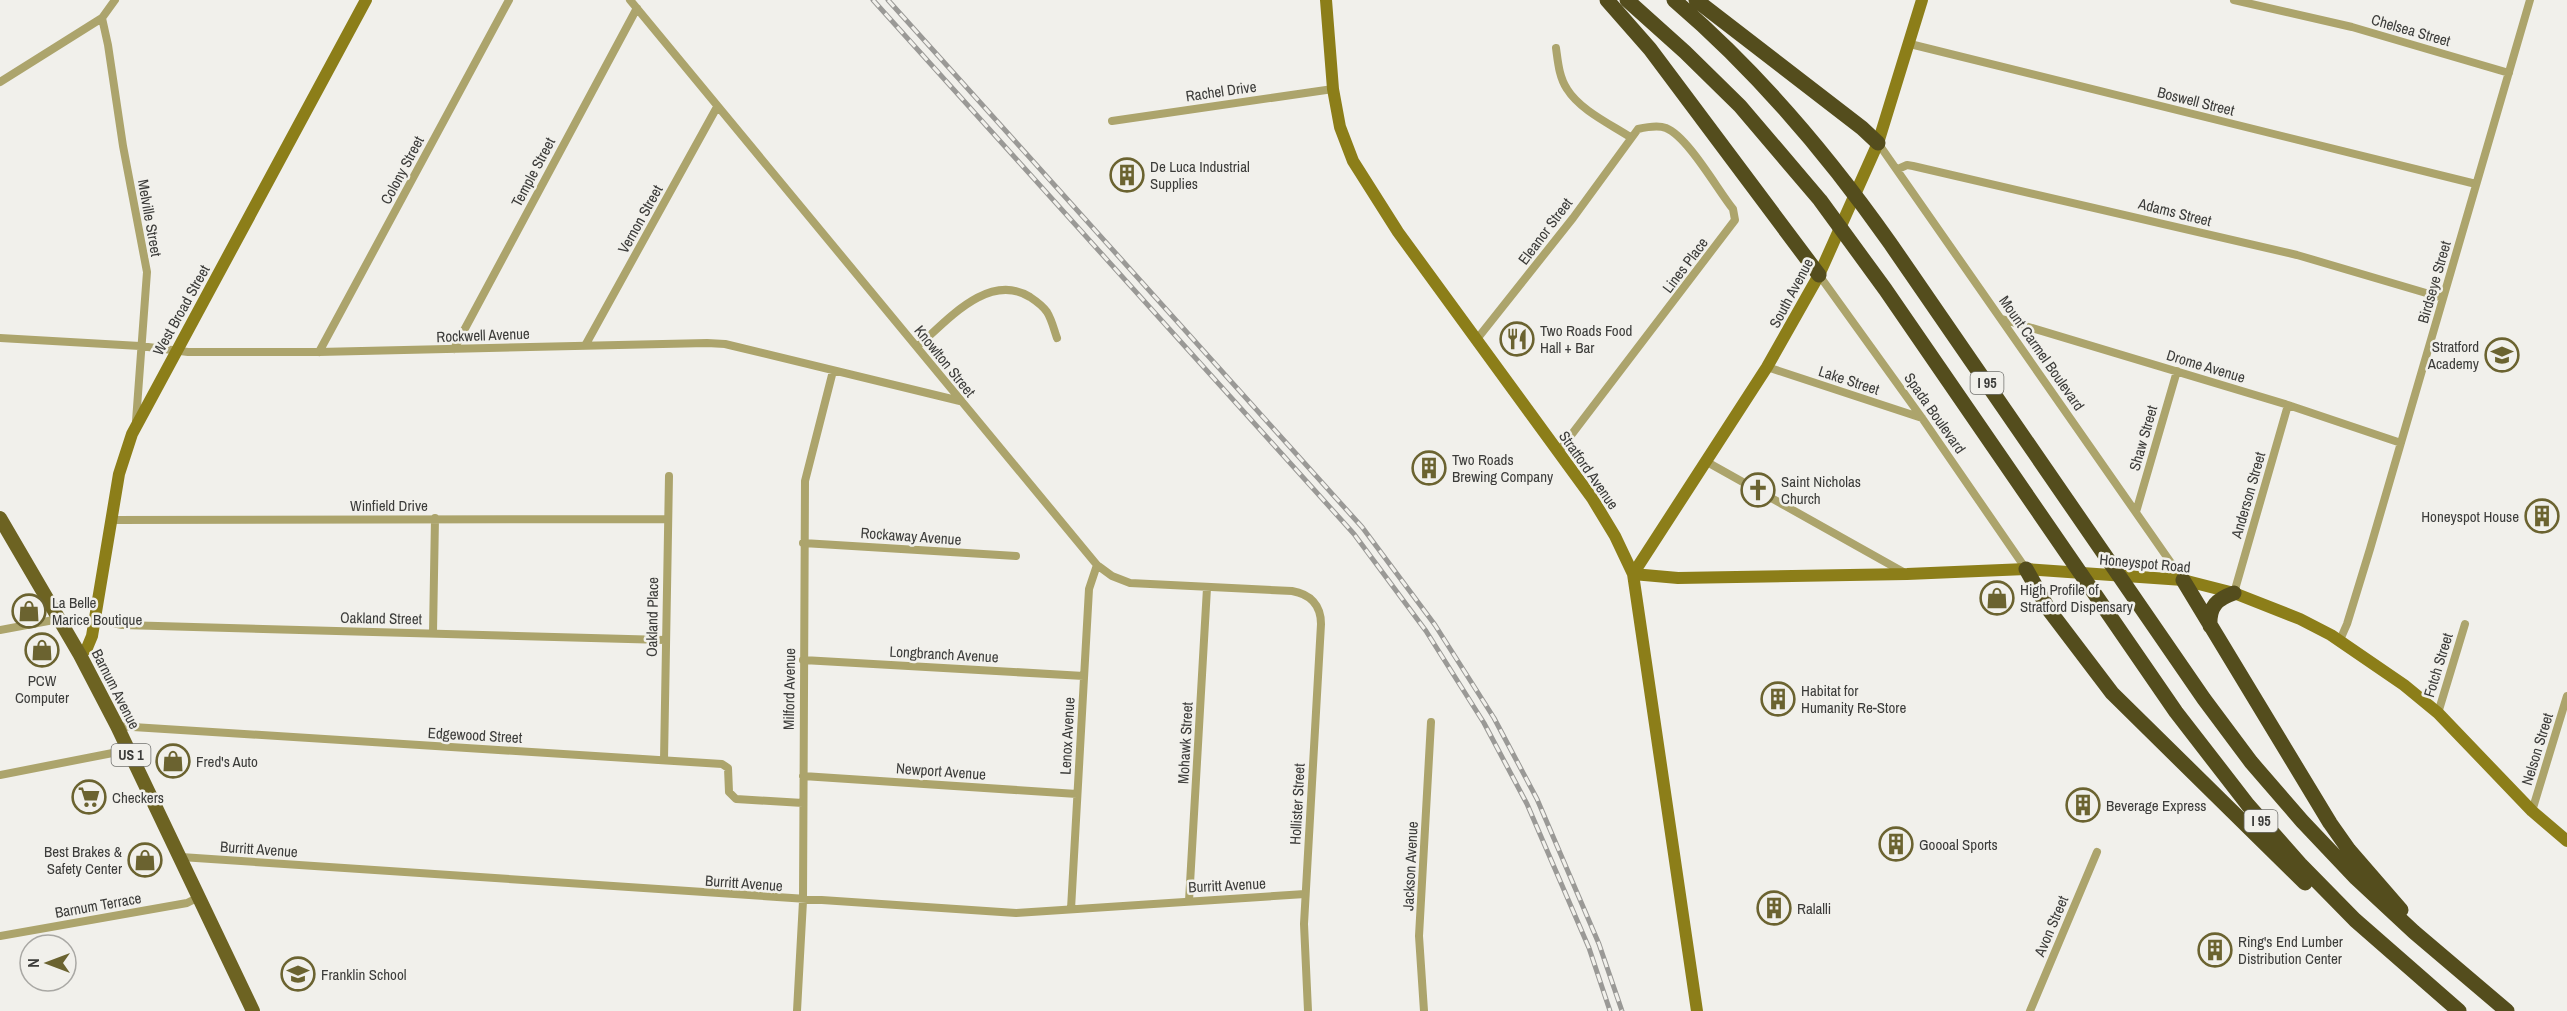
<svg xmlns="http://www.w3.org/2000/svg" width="2567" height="1011" font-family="'Archivo Narrow',sans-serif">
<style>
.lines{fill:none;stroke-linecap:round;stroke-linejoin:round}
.street{stroke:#aca46c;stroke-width:8}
.secondary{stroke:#8c7e19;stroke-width:12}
.primary{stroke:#6d6322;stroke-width:14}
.highway{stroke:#544d1d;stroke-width:15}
.rail-casing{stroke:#9a9996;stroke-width:5}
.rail{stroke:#f1f0eb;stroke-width:3;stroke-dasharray:9;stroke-linecap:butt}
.labels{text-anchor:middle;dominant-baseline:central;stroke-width:5;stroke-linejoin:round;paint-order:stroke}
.shield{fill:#f1f0eb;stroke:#72726f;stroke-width:1.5}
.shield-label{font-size:14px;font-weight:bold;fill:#3c3c3a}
.street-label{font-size:15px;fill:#3c3c3a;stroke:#f1f0eb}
.poi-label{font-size:15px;fill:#3c3c3a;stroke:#f1f0eb;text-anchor:start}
</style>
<rect width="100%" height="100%" fill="#f1f0eb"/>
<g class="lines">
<!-- street -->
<path class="street" d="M630,0L1097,565L1112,576L1130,583L1292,591C1310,594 1321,605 1321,624L1304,924L1308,1011
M2234,0L2352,27L2509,73
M102,18L108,45L123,146L147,272L136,421
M1910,44L2476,184
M1556,48C1558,62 1559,77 1567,89C1580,110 1610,124 1630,137
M0,82L102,18L115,0
M1112,121L1333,89
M1878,143L2183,580
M1898,169L1907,165L1913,166L2297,255L2443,298
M1819,275L1922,418L2026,569
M2002,319L2288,405L2401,443
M0,338L140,346L188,352H319L707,343L725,344L960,401
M1477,339L1573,218L1638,129C1647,127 1658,125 1666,128C1688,137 1717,189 1733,209L1735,220L1559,451
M586,344L717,107
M917,347C946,322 988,271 1030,297C1036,301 1043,306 1047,312C1052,320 1054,330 1057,338
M454,349L637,8
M319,352L509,0
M1767,367L1922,418
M1707,462L1905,573
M2136,512L2177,371
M111,520L667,519
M803,543L1016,556
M2234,593L2288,405
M96,619L122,625L665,640
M0,630L59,619
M433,632L435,518
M2340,640L2347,624L2370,549L2530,0
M803,660L1084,676
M2438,713L2465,624
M117,726L722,764L728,768L729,792L736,799L803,803
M664,760L669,476
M0,775L128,750
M803,776L1077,794
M2532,811L2567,696
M181,857L1016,913L1305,894
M1189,901L1207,588
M1071,909L1089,589L1097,565
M0,936L187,903L199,897
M797,1011L803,901L805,481L833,371
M1424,1011L1419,936L1431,722
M2030,1011L2097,852"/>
<!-- secondary -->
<path class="secondary" d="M1326,0L1333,89L1340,127L1353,161L1398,232L1592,498L1615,536L1633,574L1697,1011
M1922,0L1878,143L1819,275L1767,367L1633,574L1678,578L1907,574L2026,569L2183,580L2234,593L2300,619L2331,635L2404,685L2438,713L2532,811L2567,841
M80,655L87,648L92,636L119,474L132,434L366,0"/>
<!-- primary -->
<path class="primary" d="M0,518L80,655L117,726L253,1011"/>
<!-- highway -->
<path class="highway" d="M1607,0L1650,49L1819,275
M1627,0L1685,52L1740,106L1820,200L1885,289L2176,712L2248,805L2300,864L2355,920L2459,1011
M1674,0C1756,70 1828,155 1890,243L2204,699L2251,762L2302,821L2356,878L2414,932L2507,1011
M1696,0L1862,128L1878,143
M2026,569L2049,610L2112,693L2305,883
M2183,580L2330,823L2349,850L2401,910
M2210,626C2209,606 2217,599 2234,593"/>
<!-- rail casing -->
<g class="rail-casing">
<path id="rail" d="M873,0L1354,534L1426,631L1484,723L1527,804L1589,948L1610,1011
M888,0L1362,527L1435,625L1494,718L1537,799L1599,944L1622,1011"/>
</g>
<!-- rail -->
<use href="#rail" class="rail"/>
</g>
<!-- icons -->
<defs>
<g id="building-ring" transform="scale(1.725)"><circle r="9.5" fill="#f1f0eb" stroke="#6b6330" stroke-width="1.5"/><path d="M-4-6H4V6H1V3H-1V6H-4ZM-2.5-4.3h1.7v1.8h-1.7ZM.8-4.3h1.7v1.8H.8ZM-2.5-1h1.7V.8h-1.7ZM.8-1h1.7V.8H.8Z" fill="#6b6330"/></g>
<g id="restaurant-ring" transform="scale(1.725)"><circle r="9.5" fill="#f1f0eb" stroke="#6b6330" stroke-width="1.5"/><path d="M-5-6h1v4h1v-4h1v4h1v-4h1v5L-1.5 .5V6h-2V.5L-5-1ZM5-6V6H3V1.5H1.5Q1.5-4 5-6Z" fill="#6b6330"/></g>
<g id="school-ring" transform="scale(1.725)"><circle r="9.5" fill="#f1f0eb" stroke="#6b6330" stroke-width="1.5"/><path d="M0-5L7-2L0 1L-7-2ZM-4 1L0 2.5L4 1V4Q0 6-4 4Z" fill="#6b6330"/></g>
<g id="church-ring" transform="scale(1.725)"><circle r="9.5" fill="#f1f0eb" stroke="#6b6330" stroke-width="1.5"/><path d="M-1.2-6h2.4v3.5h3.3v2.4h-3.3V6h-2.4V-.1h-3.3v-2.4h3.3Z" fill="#6b6330"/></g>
<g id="shop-ring" transform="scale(1.725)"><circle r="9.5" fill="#f1f0eb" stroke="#6b6330" stroke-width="1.5"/><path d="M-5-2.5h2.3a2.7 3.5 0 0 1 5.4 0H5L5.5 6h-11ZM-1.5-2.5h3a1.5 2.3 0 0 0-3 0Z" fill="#6b6330"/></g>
<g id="supermarket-ring" transform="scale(1.725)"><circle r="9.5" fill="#f1f0eb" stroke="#6b6330" stroke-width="1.5"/><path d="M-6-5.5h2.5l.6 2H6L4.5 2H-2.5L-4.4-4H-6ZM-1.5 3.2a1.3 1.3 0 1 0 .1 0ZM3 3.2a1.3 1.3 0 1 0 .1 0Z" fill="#6b6330"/></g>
</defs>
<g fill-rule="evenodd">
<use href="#building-ring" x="1127" y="175"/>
<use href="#restaurant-ring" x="1517" y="339"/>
<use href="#school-ring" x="2502" y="355"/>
<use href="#building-ring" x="1429" y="468"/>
<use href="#church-ring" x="1758" y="490"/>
<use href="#building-ring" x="2542" y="516"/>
<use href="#shop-ring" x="1997" y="598"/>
<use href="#shop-ring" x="29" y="611"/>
<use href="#shop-ring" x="42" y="650"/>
<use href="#building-ring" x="1778" y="699"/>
<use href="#shop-ring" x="173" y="761"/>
<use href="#supermarket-ring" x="89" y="797"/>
<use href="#building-ring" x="2083" y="805"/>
<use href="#building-ring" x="1896" y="844"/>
<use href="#shop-ring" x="145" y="860"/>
<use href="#building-ring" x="1774" y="908"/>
<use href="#building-ring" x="2215" y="950"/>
<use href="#school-ring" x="298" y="974"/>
</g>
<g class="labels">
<!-- shield labels -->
<g class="shield">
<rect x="1970.5" y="372" width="33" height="22" rx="4.5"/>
<rect x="111.5" y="744" width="39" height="22" rx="4.5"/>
<rect x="2244.5" y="810" width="33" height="22" rx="4.5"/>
</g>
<g class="shield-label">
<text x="1987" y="383">I 95</text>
<text x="131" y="755">US 1</text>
<text x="2261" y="821">I 95</text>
</g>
<!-- street labels -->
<g class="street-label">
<text transform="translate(2411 30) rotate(16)">Chelsea Street</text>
<text transform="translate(1221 91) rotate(-8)">Rachel Drive</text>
<text transform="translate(2196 101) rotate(14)">Boswell Street</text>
<text transform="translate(402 170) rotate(-62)">Colony Street</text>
<text transform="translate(533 172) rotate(-62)">Temple Street</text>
<text transform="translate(2175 212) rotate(14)">Adams Street</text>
<text transform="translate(150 218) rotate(80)">Melville Street</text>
<text transform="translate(640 219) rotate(-61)">Vernon Street</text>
<text transform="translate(1545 231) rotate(-53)">Eleanor Street</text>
<text transform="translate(1685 265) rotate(-53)">Lines Place</text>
<text transform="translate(2434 282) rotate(-74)">Birdseye Street</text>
<text transform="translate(1791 293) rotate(-62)">South Avenue</text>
<text transform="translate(181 310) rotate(-61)">West Broad Street</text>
<text transform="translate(483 335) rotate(-2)">Rockwell Avenue</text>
<text transform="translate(2042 353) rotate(55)">Mount Carmel Boulevard</text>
<text transform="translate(945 361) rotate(51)">Knowlton Street</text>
<text transform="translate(2206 366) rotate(17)">Drome Avenue</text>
<text transform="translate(1849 380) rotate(18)">Lake Street</text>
<text transform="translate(1935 413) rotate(55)">Spada Boulevard</text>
<text transform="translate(2143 438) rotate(-74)">Shaw Street</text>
<text transform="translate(1589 470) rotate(55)">Stratford Avenue</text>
<text transform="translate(2248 495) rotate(-74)">Anderson Street</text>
<text x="389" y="505">Winfield Drive</text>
<text transform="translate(911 536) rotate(4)">Rockaway Avenue</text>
<text transform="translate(2145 563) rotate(5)">Honeyspot Road</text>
<text transform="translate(652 617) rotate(-89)">Oakland Place</text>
<text transform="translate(381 618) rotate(1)">Oakland Street</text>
<text transform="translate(944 654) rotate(3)">Longbranch Avenue</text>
<text transform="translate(2438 665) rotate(-73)">Fotch Street</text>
<text transform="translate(116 689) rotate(63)">Barnum Avenue</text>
<text transform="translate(789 689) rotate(-89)">Milford Avenue</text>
<text transform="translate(475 735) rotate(3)">Edgewood Street</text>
<text transform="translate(1067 736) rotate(-87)">Lenox Avenue</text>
<text transform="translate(1185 743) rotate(-87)">Mohawk Street</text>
<text transform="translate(2537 749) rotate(-73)">Nelson Street</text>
<text transform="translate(941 771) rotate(4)">Newport Avenue</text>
<text transform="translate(1297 804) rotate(-87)">Hollister Street</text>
<text transform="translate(259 849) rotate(4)">Burritt Avenue</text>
<text transform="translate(1410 866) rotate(-87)">Jackson Avenue</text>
<text transform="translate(744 883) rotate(4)">Burritt Avenue</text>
<text transform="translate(1227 885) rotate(-3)">Burritt Avenue</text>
<text transform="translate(98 905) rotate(-10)">Barnum Terrace</text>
<text transform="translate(2051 926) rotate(-67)">Avon Street</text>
</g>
<!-- poi labels -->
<g class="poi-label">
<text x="1150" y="166">De Luca Industrial<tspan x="1150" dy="17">Supplies</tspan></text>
<text x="1540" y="330">Two Roads Food<tspan x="1540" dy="17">Hall + Bar</tspan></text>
<text x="2479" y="346" text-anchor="end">Stratford<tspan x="2479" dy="17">Academy</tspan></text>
<text x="1452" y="459">Two Roads<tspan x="1452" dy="17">Brewing Company</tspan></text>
<text x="1781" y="481">Saint Nicholas<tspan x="1781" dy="17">Church</tspan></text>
<text x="2519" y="516" text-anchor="end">Honeyspot House</text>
<text x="2020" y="589">High Profile of<tspan x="2020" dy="17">Stratford Dispensary</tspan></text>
<text x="52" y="602">La Belle<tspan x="52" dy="17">Marice Boutique</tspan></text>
<text x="42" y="680" text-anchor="middle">PCW<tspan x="42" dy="17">Computer</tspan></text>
<text x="1801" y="690">Habitat for<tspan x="1801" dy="17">Humanity Re-Store</tspan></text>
<text x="196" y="761">Fred's Auto</text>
<text x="112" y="797">Checkers</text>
<text x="2106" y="805">Beverage Express</text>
<text x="1919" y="844">Goooal Sports</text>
<text x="122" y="851" text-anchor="end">Best Brakes &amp;<tspan x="122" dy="17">Safety Center</tspan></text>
<text x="1797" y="908">Ralalli</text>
<text x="2238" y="941">Ring's End Lumber<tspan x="2238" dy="17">Distribution Center</tspan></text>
<text x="321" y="974">Franklin School</text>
</g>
</g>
<!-- north arrow -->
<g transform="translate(48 963) rotate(270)"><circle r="28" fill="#f1f0eb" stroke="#a9a8a4" stroke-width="1.5"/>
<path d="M0-4.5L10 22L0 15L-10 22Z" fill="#6b6330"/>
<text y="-9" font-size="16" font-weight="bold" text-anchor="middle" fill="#3c3c3a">N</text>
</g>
</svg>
